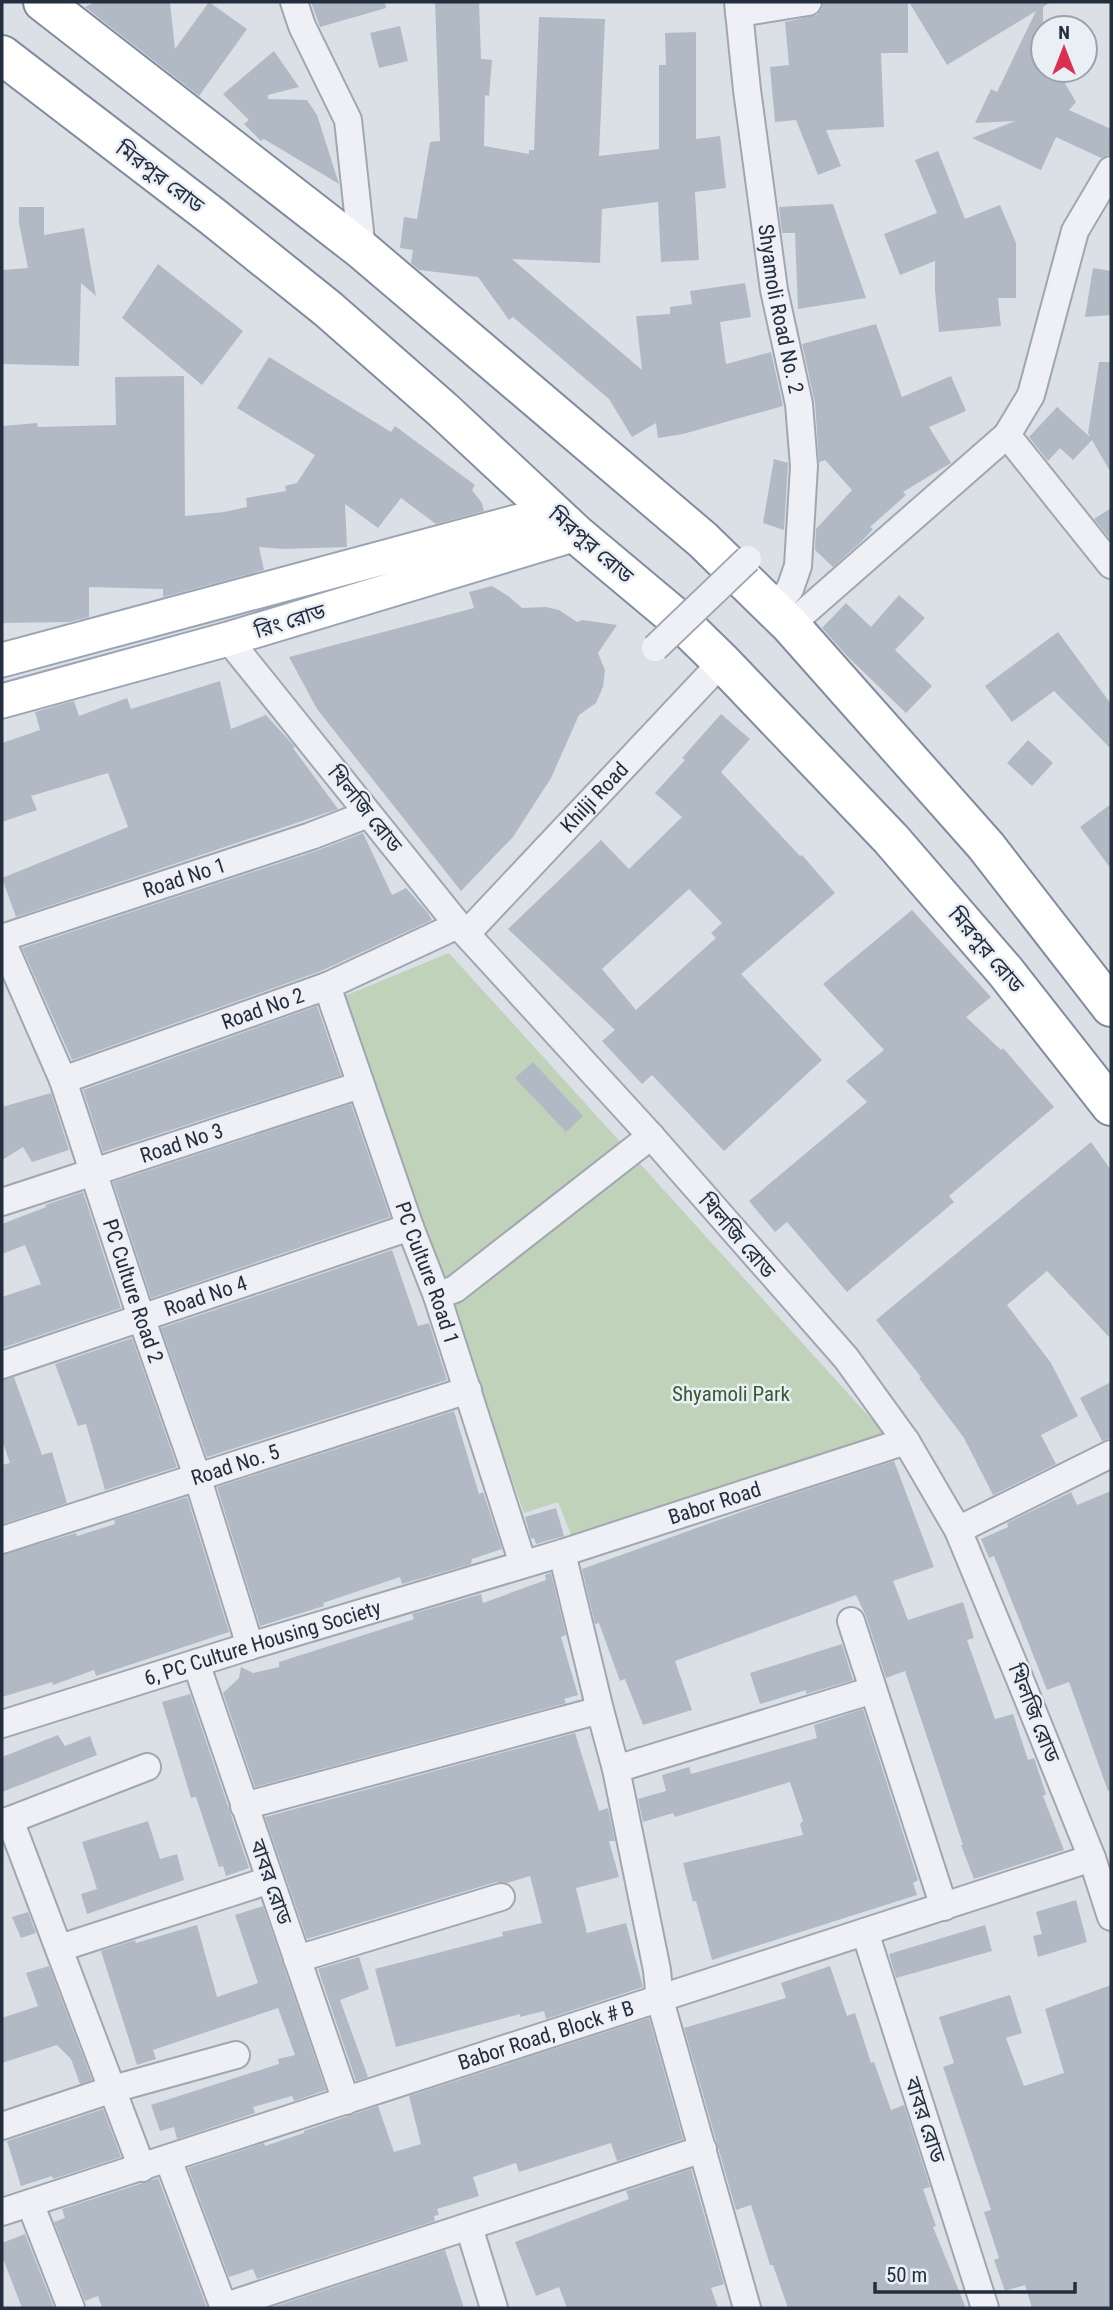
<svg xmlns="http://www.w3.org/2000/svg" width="1113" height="2310" font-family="'Roboto Condensed','Noto Sans Bengali',sans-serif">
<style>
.green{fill:#c1d2bb}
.building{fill:#b1b9c4;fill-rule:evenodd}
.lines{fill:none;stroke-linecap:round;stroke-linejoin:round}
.minor-casing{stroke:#a0a7b1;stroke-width:30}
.major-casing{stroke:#99a4b4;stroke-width:37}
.highway-casing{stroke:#818d9f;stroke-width:42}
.minor{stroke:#eef0f5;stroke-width:26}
.major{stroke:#fff;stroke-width:33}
.highway{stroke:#fff;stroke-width:38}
.minor-bridge-casing{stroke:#a0a7b1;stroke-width:30;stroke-linecap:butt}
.minor-bridge{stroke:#eef0f5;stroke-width:26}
.labels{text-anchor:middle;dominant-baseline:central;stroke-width:5;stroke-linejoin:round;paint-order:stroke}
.street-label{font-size:21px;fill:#232e3e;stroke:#eaeff5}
.park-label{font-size:21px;fill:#395b2f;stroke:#eaeff5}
</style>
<rect width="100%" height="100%" fill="#dbe0e7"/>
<!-- green -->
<path class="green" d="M449,953L884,1433L573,1540L558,1502L524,1513L342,997Z"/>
<!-- building -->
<path class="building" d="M95,2H170L175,49L209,2L247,29L199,96L85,7Z
M311,2H385L386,8L320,27Z
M435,2H479L481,59L492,60L489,96L485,95L484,146L529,154V150H534L539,17L605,19L599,156L659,149V65H666L665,33L696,32V139L720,136L726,188L695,192L699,260L661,262L658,202L602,209L600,263L512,259L642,370L636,316L670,314V307L692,304L690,291L745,283L751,317L720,322L726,364L771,352L783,406L683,434L658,438L656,423L632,437L609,399L513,317L509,320L478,277L419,270L411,263L413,250L400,248L404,217L417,219L430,142L440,141Z
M823,2H908V53H881L884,127L826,130L841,166L818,175L796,120L775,122L770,67L789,65L785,22L817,15L822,8Z
M909,2H1051L1043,7V70H1057L1076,102L1069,110L1111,129V154L1101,158L1056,137L1041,170L972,138L1015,121L975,123L991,89L997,92L1036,11L947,65Z
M400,26L408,61L379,68L370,33Z
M274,51L299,87L268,95V99L307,100L317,115L339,184L264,139L261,141L244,124L249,120L223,94Z
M938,151L965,219L1000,205L1016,243V298H998L1001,326L939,332L935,291V261L900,275L884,234L937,213L915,160Z
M833,204L866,298L798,309L795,233H782L779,207Z
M19,207H44V235L84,228L96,296L81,283L79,366L2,364V270L28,268L19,223Z
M158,264L243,331L202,385L122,318Z
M1093,268L1111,271V315L1085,317Z
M876,324L902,397L951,376L966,411L929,427L951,463L903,492L906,495L870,527L873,529L862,541L833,567L815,550L816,529L852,490L825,460L819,462L815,403L802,344Z
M269,357L391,432L395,426L475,485L472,490L482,503L484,511L436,524L401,498L378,528L345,504L347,547L284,549L259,547L264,570L163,597V589L89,587V617L69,622L2,623V426L37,423L38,427L116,425L115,377L184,376L185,516L224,512L247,507L246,498L286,491L285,486L297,483L315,455L237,408Z
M1099,362H1111V473L1092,440L1073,460L1060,448L1048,461L1029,437L1057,407L1090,437L1088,433Z
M774,459L788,463L784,530L763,523Z
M1111,508V540L1094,519Z
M492,586L508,596L522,608L546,607L559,610L577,622L583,620L617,625L598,653L605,670L603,687L596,703L579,715L551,778L513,837L461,891L317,709L289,657L474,608L469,592Z
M899,595L925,618L895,650L932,686L906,713L848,657L822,628L846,603L871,627Z
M1058,632L1111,704V749L1054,691L1012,722L985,686Z
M220,681L231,729L266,715L295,747L293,748L338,809L16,917L2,878L128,827L108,773L31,796L37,810L2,822V743L40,730L35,712L59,705L74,701L79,716L127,698L131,709Z
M721,714L750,739L721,772L800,856L802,855L835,893L741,974L822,1060L724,1151L652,1075L642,1084L602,1041L615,1030L508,929L601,840L629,869L682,817L655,793L685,760L682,758ZM689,889L722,923L711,933L716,938L636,1010L602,969Z
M1028,740L1053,763L1032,786L1007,763Z
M1111,804V869L1080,827Z
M363,833L392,895L406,888L428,913L432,920L321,971L72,1060L22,948L316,851Z
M912,910L991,997L966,1017L1001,1050L1003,1048L1054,1107L949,1196L954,1202L847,1292L787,1222L775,1232L749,1201L867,1102L846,1081L884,1050L823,984Z
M317,1006L341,1075L103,1152L83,1090Z
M533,1062L583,1116L566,1132L515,1078Z
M51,1093L69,1150L32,1162L23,1147L2,1160V1107Z
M351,1104L390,1217L151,1298L113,1182Z
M1091,1142L1111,1170V1339L1047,1271L1007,1305L1051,1363L1078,1416L1041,1435L1056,1464L993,1495L964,1438L919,1378L921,1377L876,1320Z
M83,1192L121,1308L2,1348V1297L41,1284L25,1245L2,1254V1224L46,1207L45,1205Z
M392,1250L418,1326L429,1323L447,1380L207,1457L161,1328Z
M132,1338L177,1467L105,1490L86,1424L78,1426L55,1364Z
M14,1377L42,1455L52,1452L67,1503L2,1524V1465L10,1463L2,1440V1380Z
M1111,1382V1438L1102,1441L1080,1398Z
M454,1411L479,1494L483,1492L502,1549L472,1559L471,1564L402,1584L400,1577L323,1603L324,1606L260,1626L217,1487Z
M894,1461L934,1567L893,1581L908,1620L963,1602L974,1638L967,1640L995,1719L1013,1714L1028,1760L1034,1758L1046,1794L1043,1796L1064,1850L974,1879L961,1845H963L905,1671L886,1678L866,1616L856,1595L675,1661L692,1710L643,1725L625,1679L620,1681L599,1623L595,1624L582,1569L772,1501Z
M1111,1491V1790L1108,1791L1069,1682L1047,1690L994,1556L989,1558L981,1539L1008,1527L1007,1523L1071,1492L1077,1505Z
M187,1497L229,1632L96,1676L94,1670L53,1685L52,1682L2,1697V1555L76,1533L77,1536L115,1524L114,1520Z
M556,1508L564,1536L536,1544L534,1538L531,1539L525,1517Z
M551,1573L566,1635L561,1637L578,1695L564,1699L566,1703L255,1787L223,1693L239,1678L241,1667L253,1673L279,1667V1662L414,1619L412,1614L481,1594L483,1603L546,1580L545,1575Z
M842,1644L853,1680L806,1694V1690L760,1704L750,1673Z
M190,1694L249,1868L226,1876L223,1866L219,1867L196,1797L191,1798L162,1702Z
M863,1709L918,1880L913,1883L917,1895L712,1960L696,1901L693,1902L683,1863L803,1835L800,1824L803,1821L790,1782L675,1817L673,1813L643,1822L638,1799L666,1791L662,1775L689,1767L691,1774L817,1738L814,1725Z
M575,1733L599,1811L608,1808L615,1841H609L619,1877L576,1888L587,1933L626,1923L643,1987L546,2019L544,2011L520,2017V2014L396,2047L375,1969L503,1936L502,1932L542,1923L530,1876L507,1883L496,1882L307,1939L265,1817Z
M58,1735L65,1746L90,1736L97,1755L2,1792V1757Z
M148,1821L160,1859L177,1854L184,1880L87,1914L81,1894L97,1889L82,1842Z
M1076,1900L1087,1942L1038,1957L1033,1936L1042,1934L1036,1912Z
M263,1906L326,2090L294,2101L292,2096L253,2107L255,2113L177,2139L174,2127L160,2131L151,2105L279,2064L278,2059L295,2055L278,2008L153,2050L156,2059L137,2065L101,1951L135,1940L136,1943L197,1925L217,1997L258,1983L235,1915Z
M28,1912L36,1933L21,1938L12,1917Z
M985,1925L992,1951L896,1978L889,1954Z
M359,1957L369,1989L340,2000L368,2077L356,2081L318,1969Z
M49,1966L92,2080L80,2084L71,2059L57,2045L2,2063V2018L38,2006L26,1973Z
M830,1966L847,2016L855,2013L871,2063L874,2062L891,2110L904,2105L930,2187L923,2189L936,2226L933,2227L966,2308H788L773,2265H770L751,2205L736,2210L684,2028L786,1998L781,1983Z
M1111,1985V2308H1032L1025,2285L1005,2291L994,2260L999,2258L984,2212L991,2210L943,2067L954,2063L939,2017L1010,1995L1022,2033L1006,2038L1024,2086L1064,2073L1045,2009Z
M649,2018L683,2139L617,2161L611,2143L519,2172L516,2163L473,2177L479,2196L437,2209L439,2215L434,2216L435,2221L257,2279L253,2269L229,2277L188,2168L264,2143L265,2146L304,2133V2131L378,2106L394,2152L421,2144L409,2096Z
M103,2109L121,2157L53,2179L52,2176L21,2186L7,2141Z
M691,2169L724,2284L711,2288L718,2308H567L559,2287L536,2296L515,2242L629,2199L626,2191Z
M158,2178L207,2308H102L98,2296L85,2301L54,2222L65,2218L62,2209Z
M25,2234L54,2308H22L2,2256V2243Z
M445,2250L464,2308H270Z"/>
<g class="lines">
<!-- minor casing -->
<g class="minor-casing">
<g id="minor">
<path d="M294,2L302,26L348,120L362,250"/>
<path id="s1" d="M738,2L747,90L774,290L799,404L804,466L798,566L790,589L773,609"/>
<path d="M739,13L808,2"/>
<path d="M1111,170L1075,231L1031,395L1007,435L1111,565"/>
<path d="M790,625L1007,435"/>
<path d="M228,639L458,925L651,1136L846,1358L906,1441L958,1530L1019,1677L1092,1858L1111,1917"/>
<path id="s2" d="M467,933L722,662"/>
<path id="s3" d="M2,938L311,836L368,814"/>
<path id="s4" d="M2,941L63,1080L141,1317L197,1476L250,1646"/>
<path id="s5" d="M327,986L410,1227L437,1296L523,1564"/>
<path id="s6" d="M63,1080L327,986L458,925"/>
<path id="s7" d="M2,1202L360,1085"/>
<path d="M437,1296L455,1289L651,1136"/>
<path id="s8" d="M2,1365L410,1227"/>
<path d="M958,1530L1111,1454"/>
<path id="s9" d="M2,1540L468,1390"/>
<path d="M562,1553L600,1710L616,1769L657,1970L660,2000L747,2308"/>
<path d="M851,1621L944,1907"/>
<path d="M196,1663L346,2101"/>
<path id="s10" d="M2,1724L250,1646L562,1553L906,1441"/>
<path d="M616,1769L873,1690"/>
<path d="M244,1806L600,1710"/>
<path d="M10,1820L147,1767"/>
<path d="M2,1823L10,1820L142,2168"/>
<path d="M865,1932L985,2308"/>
<path d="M60,1948L270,1880"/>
<path d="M297,1959L501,1897"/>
<path d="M2,2126L113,2089L236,2055"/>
<path d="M168,2159L224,2308"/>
<path d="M30,2203L71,2308"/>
<path id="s11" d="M2,2212L1092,1858"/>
<path d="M469,2227L494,2308"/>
<path d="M223,2307L703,2149"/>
</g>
</g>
<!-- major casing -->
<g class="major-casing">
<path id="major" d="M2,660L553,512
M2,701L228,639L576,534"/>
</g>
<!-- highway casing -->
<g class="highway-casing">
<path id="highway" d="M43,2L362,250L703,540L790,625L986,846L1111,1007
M2,55L212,216L328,309L443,410L576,534L681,622L722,662L891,839L1005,971L1111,1106"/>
</g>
<!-- minor -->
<use href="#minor" class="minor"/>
<!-- major -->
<use href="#major" class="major"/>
<!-- highway -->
<use href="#highway" class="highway"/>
<!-- minor-bridge casing -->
<g class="minor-bridge-casing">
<path id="minor-bridge" d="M655,648L748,559"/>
</g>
<!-- minor-bridge -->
<use href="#minor-bridge" class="minor-bridge"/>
</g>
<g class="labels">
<!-- street labels -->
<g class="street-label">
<text transform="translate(160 177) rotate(37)">মিরপুর রোড</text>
<text stroke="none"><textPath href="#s1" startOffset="310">Shyamoli Road No. 2</textPath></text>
<text transform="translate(591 545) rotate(41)">মিরপুর রোড</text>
<text transform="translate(290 621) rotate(-17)">রিং রোড</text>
<text stroke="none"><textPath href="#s2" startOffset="186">Khilji Road</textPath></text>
<text transform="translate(365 809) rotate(51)">খিলজি রোড</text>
<text stroke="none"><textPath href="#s3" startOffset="192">Road No 1</textPath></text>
<text transform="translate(986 950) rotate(50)">মিরপুর রোড</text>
<text stroke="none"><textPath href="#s6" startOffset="212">Road No 2</textPath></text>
<text stroke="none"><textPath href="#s7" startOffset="189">Road No 3</textPath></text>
<text transform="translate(737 1236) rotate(49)">খিলজি রোড</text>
<text stroke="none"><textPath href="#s5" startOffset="304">PC Culture Road 1</textPath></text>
<text stroke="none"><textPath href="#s4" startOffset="374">PC Culture Road 2</textPath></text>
<text stroke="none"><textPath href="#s8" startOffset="215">Road No 4</textPath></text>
<text stroke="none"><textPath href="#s9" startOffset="245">Road No. 5</textPath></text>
<text stroke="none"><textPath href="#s10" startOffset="746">Babor Road</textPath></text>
<text stroke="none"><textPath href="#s10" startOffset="273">6, PC Culture Housing Society</textPath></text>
<text transform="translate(1034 1713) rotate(68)">খিলজি রোড</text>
<text transform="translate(271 1882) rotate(71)">বাবর রোড</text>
<text stroke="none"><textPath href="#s11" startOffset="572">Babor Road, Block # B</textPath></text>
<text transform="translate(925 2120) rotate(72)">বাবর রোড</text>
</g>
<!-- park labels -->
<g class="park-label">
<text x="731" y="1394">Shyamoli Park</text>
</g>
</g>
<!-- border -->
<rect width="1113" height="2310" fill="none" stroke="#232e3e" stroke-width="7"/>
<!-- north arrow -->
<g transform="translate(1064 49)"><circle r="33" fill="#eaeff5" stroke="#9aa2ac" stroke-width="2"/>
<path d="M0-5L12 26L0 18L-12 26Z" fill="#db3150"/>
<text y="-10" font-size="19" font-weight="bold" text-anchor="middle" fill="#232e3e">N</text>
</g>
<!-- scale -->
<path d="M875 2282v10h200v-10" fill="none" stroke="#232e3e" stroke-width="3.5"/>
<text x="886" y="2282" font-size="21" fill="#232e3e" stroke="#eaeff5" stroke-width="5" paint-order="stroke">50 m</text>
</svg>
